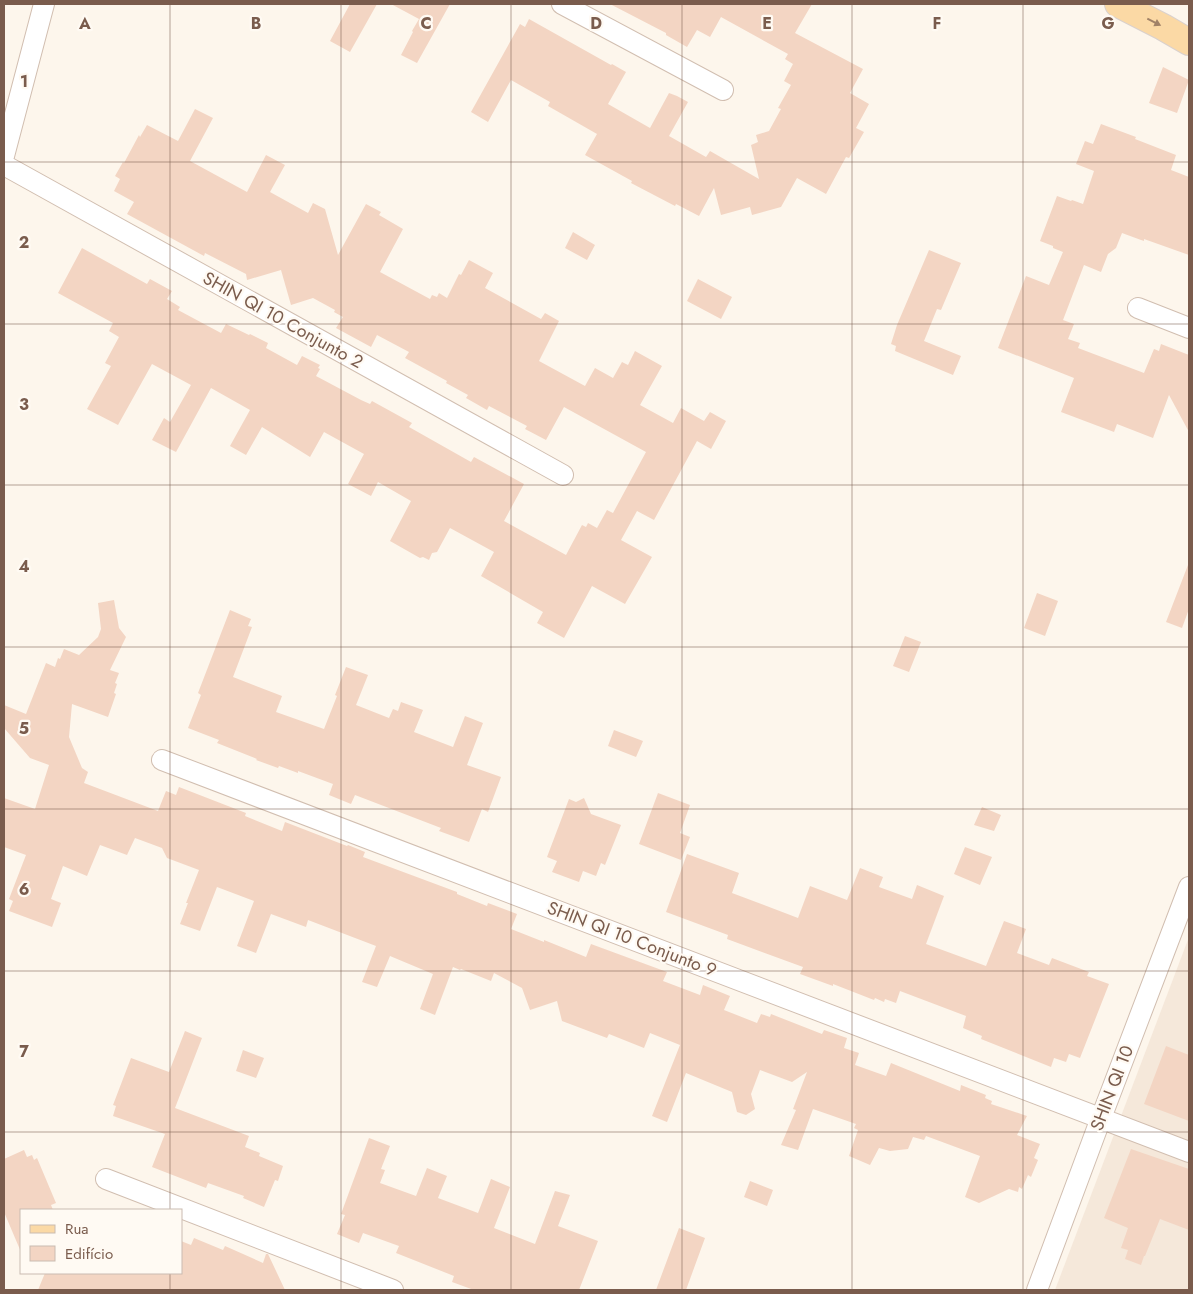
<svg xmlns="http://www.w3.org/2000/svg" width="1193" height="1294" font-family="Jost,sans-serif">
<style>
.residential{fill:#f5e8da}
.building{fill:#f3d5c3}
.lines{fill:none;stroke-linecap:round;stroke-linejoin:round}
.minor-casing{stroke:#d1beb0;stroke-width:22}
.major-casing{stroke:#dad1cd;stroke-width:28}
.minor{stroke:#fff;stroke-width:20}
.major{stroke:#fbd9a5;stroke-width:26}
.oneway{fill:#a18267}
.grid{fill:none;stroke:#7a5c4d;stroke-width:1;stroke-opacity:0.55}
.labels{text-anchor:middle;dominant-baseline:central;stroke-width:4.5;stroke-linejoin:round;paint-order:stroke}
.street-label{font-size:18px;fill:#7a5c4d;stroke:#fffaf3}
.grid-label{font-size:16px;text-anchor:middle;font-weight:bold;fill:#7a5c4d;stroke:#fffaf3;stroke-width:4.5;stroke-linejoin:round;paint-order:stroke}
</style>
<rect width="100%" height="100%" fill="#fdf6ec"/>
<!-- residential -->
<path class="residential" d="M1189,937V1290H1055Z"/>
<!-- building -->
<path class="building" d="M350,4H377L350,52L330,41Z
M391,4H450L417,63L401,55L413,32L412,31L419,19Z
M610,4H812L795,33L863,69L850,93L869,104L856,128L864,132L849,158L846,157L826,194L797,178L781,207L752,215L750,207L721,215L714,188L699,216L676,204L675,206L631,183L632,181L585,155L597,134L548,106L550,102L511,80L488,122L471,112L520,24L525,27L529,19L611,65L612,64L626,72L608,104L650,128L669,93L677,96L688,102L669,136L706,157L710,151L759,179L751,145L758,142L756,135L769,131L781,109L778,108L791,85L784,81L793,64L785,59L788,54L721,17L710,37L697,30L687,47L666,35V33Z
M1163,67L1189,80L1177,113L1149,103Z
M195,109L213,118L190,161L247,192L266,155L285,165L270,192L308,213L313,203L325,209L338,255L366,204L381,212L379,215L403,229L380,272L430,299L432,295L437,297L439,293L447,298L459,274L461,275L469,260L493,273L485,288L541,319L545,313L559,321L539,361L585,386L595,368L613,378L622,362L628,365L635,351L662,366L640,405L673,423L681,408L704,421L710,412L726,421L711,449L697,441L654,520L637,511L621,540L652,557L625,604L592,586L564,638L537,623L543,612L481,576L494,552L450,528L437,552L432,553L429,560L423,557L420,558L390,541L411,501L378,482L371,496L348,484L364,454L324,432L310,457L262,427L246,455L230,446L250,410L211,388L176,452L152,440L164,418L170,422L191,385L152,364L118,425L87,409L111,366L105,363L119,337L109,331L113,323L58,293L82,248L147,284L150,279L172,291L167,299L180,307L178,310L221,333L226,324L249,335L250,334L268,343L266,348L297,365L302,356L320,365L318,368L320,369L316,376L361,400L370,404L372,401L412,423L409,427L471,462L474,457L524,484L504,521L566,555L582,525L586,527L588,523L597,528L607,510L613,513L646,452L564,407L546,440L525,429L527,426L489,406L487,410L466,398L468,395L446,383L447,381L405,358L409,352L377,335L371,347L336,328L343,317L334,312L335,310L313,298L291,305L281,270L247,280L246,274L205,253L204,256L127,214L134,202L114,191L120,179L115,176L123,162L124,163L139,135L140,137L147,125L178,141Z
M1101,124L1136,137L1135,139L1176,155L1171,170L1189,177V255L1144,239V241L1141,240L1122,233L1116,248L1108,254L1101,272L1084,265L1063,320L1074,324L1068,339L1080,343L1078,348L1144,373L1154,349L1159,351L1161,344L1189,355V432L1169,395L1153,438L1117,424L1114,432L1061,412L1074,378L998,348L1026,276L1049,285L1063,252L1053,248V246L1040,241L1057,196L1071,201L1072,200L1083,204L1094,171L1076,164L1085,141L1093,144Z
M573,232L595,245L587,260L565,248Z
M929,250L961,263L941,310L937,309L924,341L961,356L953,375L895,351L896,346L891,344L897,325Z
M698,279L732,297L721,319L687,301Z
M1188,565H1189V609L1182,628L1166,622Z
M1037,593L1058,601L1045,636L1024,628Z
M114,600L119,628L126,637L110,670L119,673L115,683L117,684L114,693L116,694L108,717L72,704L69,737L82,768L88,772L84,783L158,811L166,791L176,795L179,787L246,813L245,816L282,831L285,822L347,846L348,845L365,852L363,857L457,892V894L487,906L488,903L517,914L511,929L544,942V940L586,957L591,944L667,972L663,981L700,995L703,985L730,996L724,1010L757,1023L761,1014L770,1017L771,1014L822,1034L824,1030L847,1038L844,1048L859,1053L855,1065L886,1076L891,1063L960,1091L961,1085L986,1095L985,1098L992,1101L991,1104L1027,1116L1017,1135L1040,1144L1034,1158L1038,1160L1031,1177L1028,1175L1022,1189L1019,1187L1018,1192L1009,1189L979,1203L965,1197L980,1156L926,1136L924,1140L913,1137L908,1149L890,1151L879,1148L870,1165L849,1156L858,1130L854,1128L856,1124L813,1109L798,1150L781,1145L796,1110L793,1109L807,1072L792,1082L760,1070L751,1094L755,1109L746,1115L737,1112L732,1092L686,1073L667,1122L652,1116L680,1045L650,1033L644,1048L609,1034L607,1038L562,1021L557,1001L530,1010L522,988L494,973L491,981L461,969L460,970L453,967L435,1015L420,1009L433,974L390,956L377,987L362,982L376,946L308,920L306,927L271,914L256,953L237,946L254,901L217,887L200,931L180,924L188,903H186L199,870L167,858L162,848L135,838L127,855L100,845L87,876L63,866L51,899L61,903L52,927L9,911L13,901L9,899L26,855L4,847V798L35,809L49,765L30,758L4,728V705L26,714L46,663L55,667L58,658L60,659L64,649L79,655L98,637L101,629L98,603Z
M230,610L251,619L248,626L252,627L233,677L282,696L276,712L324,729L337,696L335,695L346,667L368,675L356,705L389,718L393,709L398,711L401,702L423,710L414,732L453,747L465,716L483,723L467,765L501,777L488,812L482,809L469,842L439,831L441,828L355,795L351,804L329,795L333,784L298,771V773L279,766L278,768L256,760L257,759L217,743L219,740L188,728L201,695L198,693Z
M905,636L921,642L909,672L893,666Z
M614,730L643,741L636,757L608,746Z
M658,793L690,805L680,833L690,837L681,860L639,844Z
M584,798L591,814L621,825L605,865L601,863L596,876L583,871L579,882L552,872L557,861L547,857L569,799L576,802Z
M982,807L1001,815L994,831L974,825Z
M965,847L992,857L980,885L954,874Z
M687,854L739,873L732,893L798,918L810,886L847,900L860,868L883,877L879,887L912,899L917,885L944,896L926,944L986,966L1004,921L1026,929L1017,953L1049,965L1052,958L1089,972L1087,976L1109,984L1080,1058L1069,1054L1066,1062L1054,1058L1051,1067L981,1039L982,1036L963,1028L966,1016L900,991L896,1003L885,999L884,1002L875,998L874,1000L833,984V986L800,974L803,967L727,939L728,935L666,912Z
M185,1031L202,1038L175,1108L249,1136L245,1147L260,1153L259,1156L283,1166L278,1181L275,1180L264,1207L243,1198L244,1196L208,1183L206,1188L152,1167L165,1134L113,1116L116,1106L113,1105L131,1058L169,1072Z
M1166,1046L1189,1055V1121L1144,1104Z
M243,1050L264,1058L256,1078L236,1071Z
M369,1138L390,1146L381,1169L385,1170L380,1183L416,1196L427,1168L447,1176L438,1198L478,1213L491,1179L510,1187L494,1228L535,1244L555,1191L570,1195L558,1226L598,1241L579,1290H474L452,1282L454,1276L396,1253L399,1246L363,1233L359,1243L337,1234L345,1215L341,1214Z
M1131,1149L1189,1169V1230L1160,1219L1145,1256H1144L1141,1265L1125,1259L1128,1250L1121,1248L1128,1228L1104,1218Z
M24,1150L27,1157L32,1155L34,1160L37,1158L56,1203L51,1205L53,1210H21V1252L4,1212V1159Z
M750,1181L773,1190L767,1206L744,1197Z
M679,1228L705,1238L686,1290H656Z
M194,1238L223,1250L225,1246L263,1263L266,1254H268L285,1290H38L45,1273H181V1241L191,1245Z"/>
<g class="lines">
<!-- minor casing -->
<g class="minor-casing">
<path id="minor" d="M562,4L723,90
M4,156L44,4
M4,165L563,475
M1138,308L1189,328
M162,760L1189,1152
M106,1179L393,1290
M1037,1290L1101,1118L1189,887"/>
</g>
<!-- major casing -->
<g class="major-casing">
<path id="major" d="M1118,4L1163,27L1189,42"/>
</g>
<!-- minor -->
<use href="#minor" class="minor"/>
<!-- major -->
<use href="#major" class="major"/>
</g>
<!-- one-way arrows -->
<defs><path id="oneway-solid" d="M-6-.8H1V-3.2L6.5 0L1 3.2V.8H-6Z" transform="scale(1.25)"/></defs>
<use class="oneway" href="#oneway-solid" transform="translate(1154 22) rotate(27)"/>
<!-- grid -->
<path class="grid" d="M170,4V1210M341,4V1290M511,4V1290M682,4V1290M852,4V1290M1023,4V1290M4,162H1189M4,324H1189M4,485H1189M4,647H1189M4,809H1189M4,971H1189M4,1132H1189M170,1273V1290"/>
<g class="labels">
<!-- street labels -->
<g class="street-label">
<text transform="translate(283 320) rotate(29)">SHIN QI 10 Conjunto 2</text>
<text transform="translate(632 939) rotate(21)">SHIN QI 10 Conjunto 9</text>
<text transform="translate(1112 1088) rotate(-69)">SHIN QI 10</text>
</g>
</g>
<g class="grid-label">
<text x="85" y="29">A</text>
<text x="256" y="29">B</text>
<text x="426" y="29">C</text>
<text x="596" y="29">D</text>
<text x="767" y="29">E</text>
<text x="937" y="29">F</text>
<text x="1108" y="29">G</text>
<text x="24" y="87">1</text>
<text x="24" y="248">2</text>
<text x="24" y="410">3</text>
<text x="24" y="572">4</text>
<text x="24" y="734">5</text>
<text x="24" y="895">6</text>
<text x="24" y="1057">7</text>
</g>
<!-- border -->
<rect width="1193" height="1294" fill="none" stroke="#7a5c4d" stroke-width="10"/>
<!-- legend -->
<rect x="20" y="1209" width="162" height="65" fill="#fffaf3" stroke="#cabbb1"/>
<rect x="30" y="1225" width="25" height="8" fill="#fbd9a5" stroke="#cabbb1"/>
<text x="65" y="1234" font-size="15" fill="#7a5c4d">Rua</text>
<rect x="30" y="1246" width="25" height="15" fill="#f3d5c3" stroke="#cabbb1"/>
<text x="65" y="1259" font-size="15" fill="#7a5c4d">Edifício</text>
</svg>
